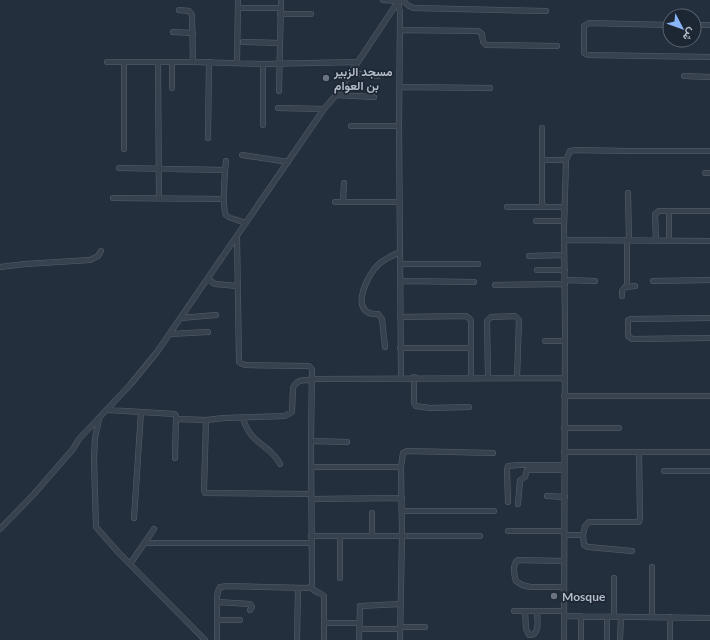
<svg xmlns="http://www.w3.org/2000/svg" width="710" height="640" font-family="Lato,Vazirmatn,sans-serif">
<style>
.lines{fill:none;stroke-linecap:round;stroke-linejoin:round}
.minor-casing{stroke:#565f6c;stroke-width:6}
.minor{stroke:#38414e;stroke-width:5}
.worship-dot{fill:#6b7280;stroke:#1d2633;stroke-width:1.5}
.labels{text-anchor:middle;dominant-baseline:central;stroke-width:3.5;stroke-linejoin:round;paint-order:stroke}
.poi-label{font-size:12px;font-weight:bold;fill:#b4bcc9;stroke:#1d2633;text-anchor:start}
</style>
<rect width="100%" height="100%" fill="#242f3e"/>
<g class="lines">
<!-- minor casing -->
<g class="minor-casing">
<path id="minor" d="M383,0L398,1L400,13L399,126L401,378
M402,0L409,6L414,8L546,11
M238,8H281
M179,10L189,11L192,15L193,62
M280,14H311
M670,25L589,23L584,26V53L588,55L710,57
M694,25H710
M400,30L478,31L482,34L483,42L486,45L557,46
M173,32L193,33
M243,42L280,43
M107,62H193L263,64L357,62
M124,62V149
M158,62L159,199
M172,62V88
M237,63L238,0
M350,73L378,76
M684,76L710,77
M400,87L490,88
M279,91L281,0
M336,95L374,97
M278,108L324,109
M263,125V64
M351,126H399
M542,128V203L545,207H564
M208,138L209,62
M242,155L288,162
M542,160H566
M226,161C225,170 222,209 226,215C230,219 241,221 246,223
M119,168L225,170
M705,173H710
M628,193L629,240
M113,198L224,199
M335,202H399
M343,202L344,183
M507,207H545
M536,221H564
M564,240L710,241
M627,240V286
M656,241L655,214L659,211H710
M669,241V211
M529,256L564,255
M400,264H478
M0,267L25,264L90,260L98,256L101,251
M537,270H565
M208,279L215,284L237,286
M565,280L595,281
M400,281L474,282
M653,281L710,280
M495,285L565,284
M622,296V291L625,287L635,286
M400,317L466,316L469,318L471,321V378
M181,318L216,315
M710,318L631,319L628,320V336L632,339L710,338
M170,334L208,332
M545,341H565
M385,347L382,319L378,314C375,314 371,314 369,313C352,305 369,273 378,265C384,259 392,256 400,252
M400,348H471
M414,377V403L416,406L430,408L469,407
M488,377L487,321L491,317L515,316L519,320L517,377
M313,379L564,378
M564,396H710
M108,410L175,414L176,416L175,458
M243,418C250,445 270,444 280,464
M99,419L95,438L94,459L96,527L118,552L205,640
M176,419L206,420L224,418L285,416L292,412L293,388C297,379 304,380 313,380
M206,420L204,490L205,493L311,494
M564,428H619
M311,441L347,442
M564,452H710
M311,467H401
M664,471H710
M547,496L565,497
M311,499L402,498
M508,502L507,470L508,466L518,465H564
M518,504L520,480L525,477L527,470H564
M402,511H494
M372,513V536
M134,518L141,412
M0,529L34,494L73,449L79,439L130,385L157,352L324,109L336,95L399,0
M508,531H564
M564,535H583L584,545L588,547L632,551
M583,535L585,526L589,522H639L640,518L639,452
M311,536H480
M145,543H311
M564,561L518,560C512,564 514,575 516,581L522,585L530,587H564
M130,564L154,529
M340,578V536
M311,587C315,593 320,592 324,596V640
M217,602L250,604L252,607L250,610
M514,611H564
M525,611L526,629L529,635C541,636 537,618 537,611
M564,616L710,618
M614,617V578
M652,617V567
M217,620H240
M324,623H360
M400,627H425
M360,629H400
M217,640V597L218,591L220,587L228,586L307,588L311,587L312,584L311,441L312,369L309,366L245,365L239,362L237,237
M297,640L298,588
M359,640L360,606L401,604
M400,640L402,536L401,467L403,453L407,451L493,453
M564,640L565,326L564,229L566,160L570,151L576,150L627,151H710
M581,640V616
M607,640V617
M620,640L621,617
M670,640V617"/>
</g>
<!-- minor -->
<use href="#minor" class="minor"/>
</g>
<!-- markers -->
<g class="worship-dot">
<circle cx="326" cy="78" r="4"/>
<circle cx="554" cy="596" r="4"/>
</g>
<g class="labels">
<!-- poi labels -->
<g class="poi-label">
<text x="334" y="71">مسجد الزبير<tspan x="334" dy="14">بن العوام</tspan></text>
<text x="562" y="596">Mosque</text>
</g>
</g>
<!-- north arrow -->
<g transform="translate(682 28) rotate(131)"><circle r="19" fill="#1d2633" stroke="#59626f"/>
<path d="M0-3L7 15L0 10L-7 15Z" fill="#8ab4f8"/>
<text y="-6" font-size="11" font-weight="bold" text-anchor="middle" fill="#b4bcc9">ش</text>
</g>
</svg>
